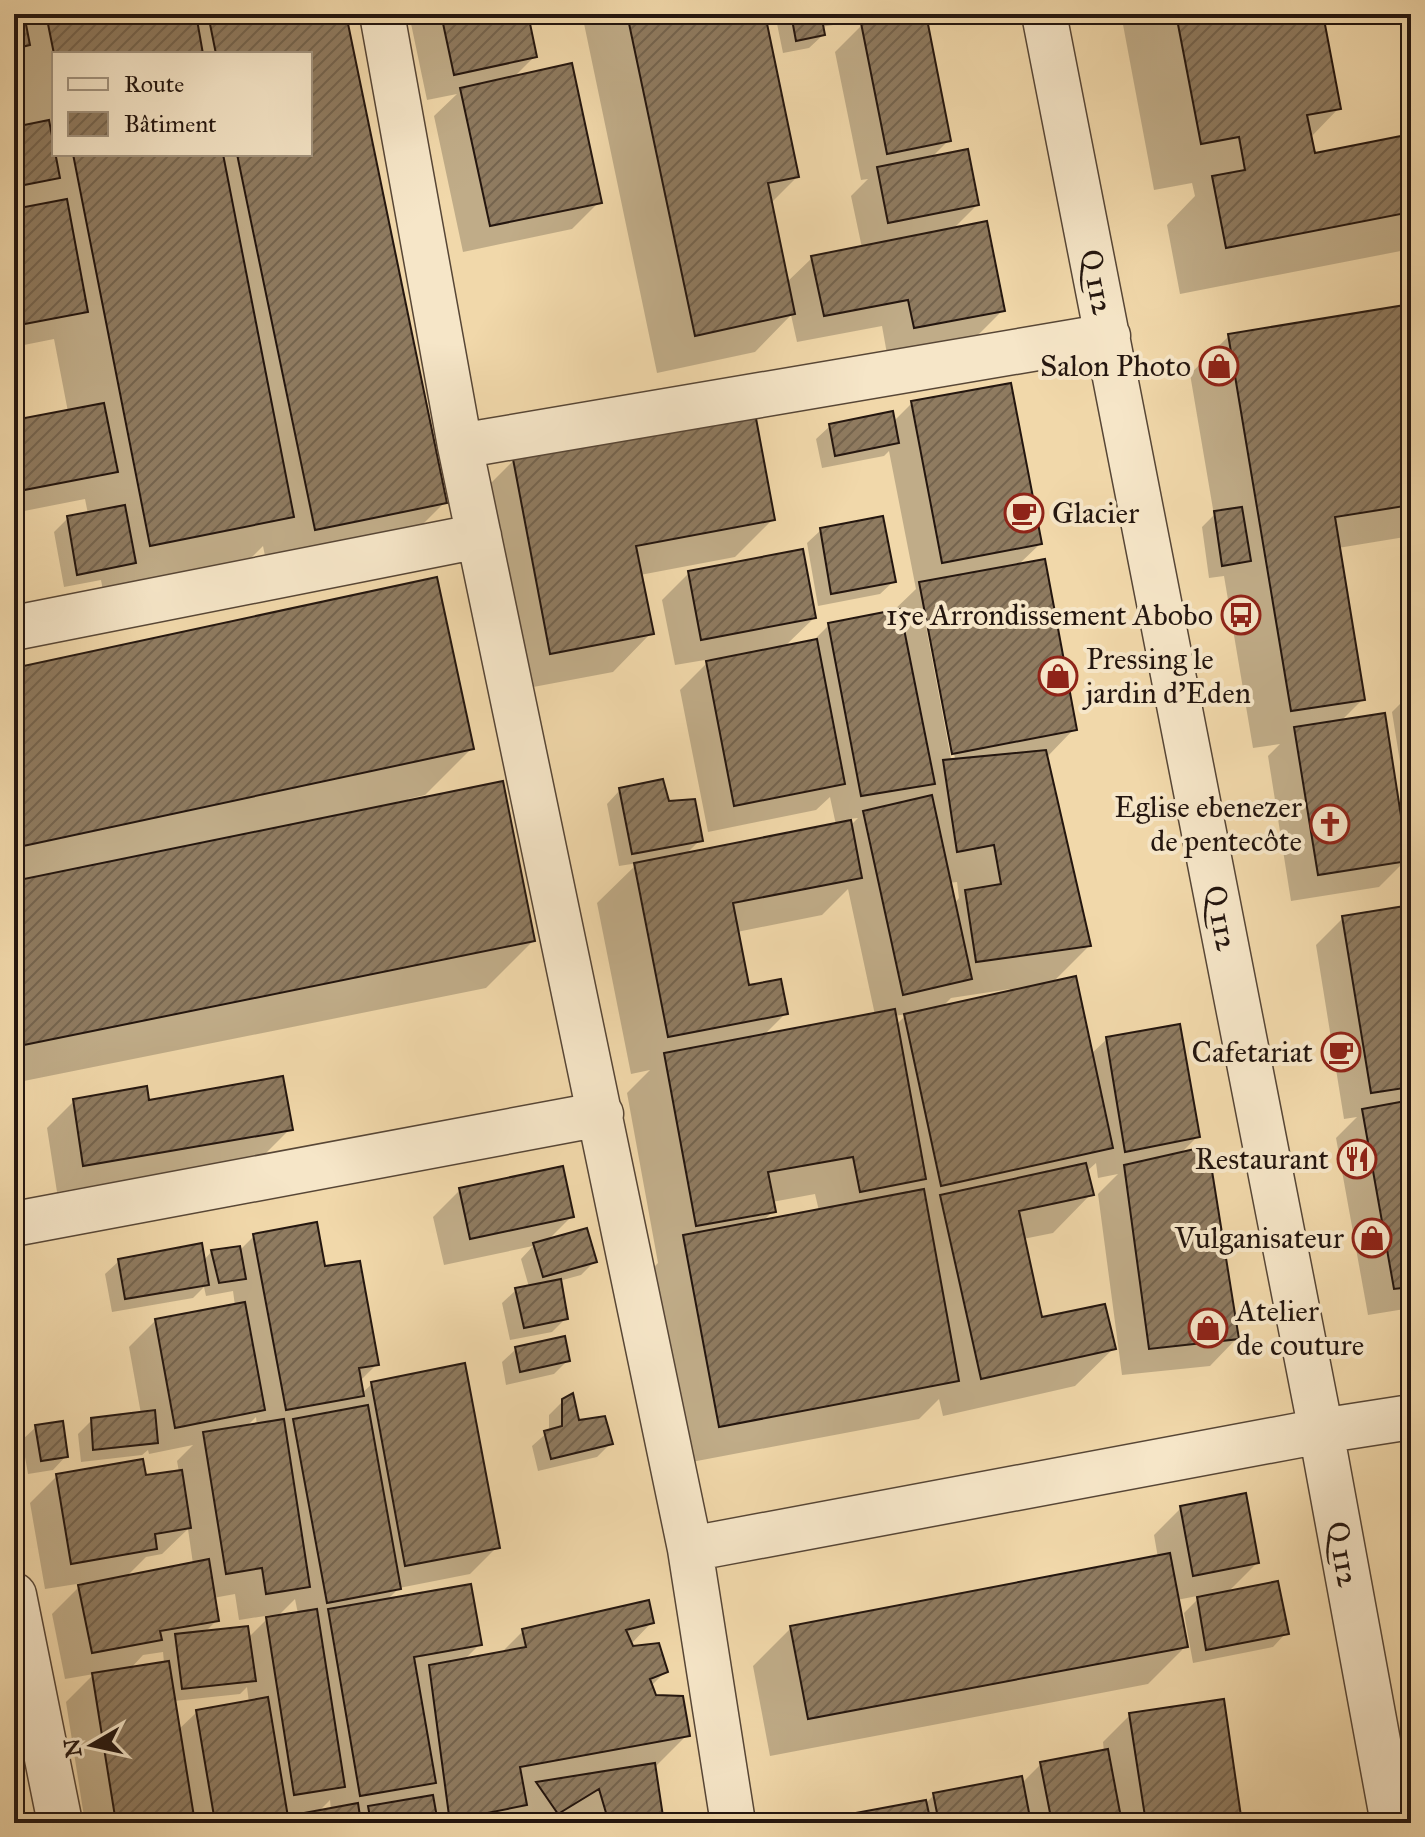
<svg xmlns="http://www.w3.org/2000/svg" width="1425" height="1837" font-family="'IM FELL Great Primer',serif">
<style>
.shadow{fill:#0003;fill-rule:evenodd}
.building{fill:url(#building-hatch);stroke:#24160f;stroke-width:2}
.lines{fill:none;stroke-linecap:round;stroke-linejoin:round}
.minor-casing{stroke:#574636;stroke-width:47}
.minor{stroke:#f6e6c8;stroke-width:44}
.labels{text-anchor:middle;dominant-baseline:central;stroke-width:8;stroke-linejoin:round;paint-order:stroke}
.street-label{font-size:30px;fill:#24160f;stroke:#f6e6c8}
.poi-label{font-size:30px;fill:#24160f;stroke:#f6e6c8;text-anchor:end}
</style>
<defs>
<pattern id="building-hatch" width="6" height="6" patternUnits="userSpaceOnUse" patternTransform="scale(2)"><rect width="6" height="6" fill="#8f7b60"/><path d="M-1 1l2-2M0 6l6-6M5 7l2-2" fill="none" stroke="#75644e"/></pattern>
</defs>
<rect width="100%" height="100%" fill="#f1d8aa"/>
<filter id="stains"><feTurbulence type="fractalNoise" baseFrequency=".0025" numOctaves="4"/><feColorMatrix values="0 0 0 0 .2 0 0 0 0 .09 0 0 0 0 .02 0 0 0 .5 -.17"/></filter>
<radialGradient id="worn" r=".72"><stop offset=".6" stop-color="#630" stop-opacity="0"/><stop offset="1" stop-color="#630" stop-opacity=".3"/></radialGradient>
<!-- shadow -->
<path class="shadow" d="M14,14H343L445,502L398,549L269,576L263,546L245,564L103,591L101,580L64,587L54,532L68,518L88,514L85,499L14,513V422L68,412L54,339L14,347ZM54,54H310V154H54Z
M409,14H538L528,24L535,56L513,78L599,202L572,229L463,252L434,116L457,94L427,100Z
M582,14H763L797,177L770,204L786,283L812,258L862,248L851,196L868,179L861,180L835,52L862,25L883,21L882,17L821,27L823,35L809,48L783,53L775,14H924L948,141L930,159L977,205L952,230L1003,310L976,337L887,354L882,326L797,342L791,315L755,352L657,373Z
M1121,14H1321L1339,108L1310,138L1313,156L1411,137V249L1180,294L1167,225L1195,196L1192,183L1154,190Z
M1411,306V536L1338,548L1363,699L1340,722L1406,860L1379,887L1291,901L1268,756L1280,744L1253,748L1224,576L1209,578L1202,527L1214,515L1190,374L1229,336Z
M912,403L1040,544L1017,566L1074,729L1046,758L1089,946L1051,984L1091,1054L1107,1039L1198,1136L1179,1155L1236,1339L1210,1366L1122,1375L1098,1194L1118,1174L1098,1178L1096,1163L1086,1172L1091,1194L1053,1233L1023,1239L1040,1319L1114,1348L1075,1386L943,1416L939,1399L919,1419L681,1464L646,1275L658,1263L627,1093L650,1070L631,1074L597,903L638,863L619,866L607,804L620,790L668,803L700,840L685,855L836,825L830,797L816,810L708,832L680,690L711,659L675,665L662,600L689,573L814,618L784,647L812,642L829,625L891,613L916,589L889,451L884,456L822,468L816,439L830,426L893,422ZM923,611H927L956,764H952ZM858,818L850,826L849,819ZM957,882L959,898L954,904L949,883ZM848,889L875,1015L763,1036L786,1013L748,987L737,932L822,915ZM1010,989V993L941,1008L951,998ZM907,1014L896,1025L894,1016ZM815,1194L819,1211L762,1222L773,1211L772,1202Z
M514,460L773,519L735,557L640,575L651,633L613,672L512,691L476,498Z
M821,530L894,581L880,594L818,606L807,543Z
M14,670L472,748L425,795L408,799L409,803L533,941L486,988L14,1083Z
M1411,693V830L1392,712Z
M1411,907V1308L1368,1315L1336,1138L1357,1117L1344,1119L1316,945L1343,918Z
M74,1101L148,1102L290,1129L263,1156L57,1192L47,1128Z
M460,1190L571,1217L546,1242L595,1261L581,1275L559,1281L566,1318L552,1332L510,1340L502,1303L516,1290L529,1287L521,1259L533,1246L444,1265L433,1217Z
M254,1236L324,1269L377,1364L359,1382L362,1393L372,1384L497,1547L470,1574L399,1588L386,1601L480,1644L463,1661L500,1654L523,1631L652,1622L630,1645L665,1672L651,1686L654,1697L687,1735L653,1769L662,1823H574L572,1814L558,1823H519L514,1815L506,1823H288L294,1817L286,1818L287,1823H85L66,1702L94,1674L65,1679L52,1614L83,1583L45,1589L30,1503L57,1476L144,1478L179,1472L177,1461L193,1445L149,1454L148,1450L142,1455L81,1462L78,1434L92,1420L141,1414L129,1347L156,1320L235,1306L233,1291L206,1296L204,1287L193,1298L112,1312L105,1274L119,1261H203L212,1251H239ZM256,1417L257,1426L245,1428ZM188,1529L193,1564L125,1578L146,1557L162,1554ZM235,1594L239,1620L271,1615L248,1638L204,1633L217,1620L213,1598ZM295,1599L298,1614L277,1617ZM163,1652L164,1663L130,1669L143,1655ZM247,1687L249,1703L197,1712L178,1730L174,1701L240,1694ZM330,1800L331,1810L317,1813Z
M1411,1319V1385H1410L1400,1330Z
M516,1349L568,1360L554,1374L506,1385L502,1362Z
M563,1401L578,1422L611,1443L597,1457L538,1471L532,1446L549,1431V1415Z
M36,1427L66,1456L53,1470L28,1474L22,1440Z
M1181,1508L1257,1563L1226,1594L1286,1633L1273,1647L1193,1663L1184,1613L1202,1595L1177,1600L1186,1646L1148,1684L770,1756L753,1666L791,1628L1158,1558L1154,1535Z
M1130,1715L1240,1823H832L835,1819L925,1804L934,1795L1021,1784L1041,1764L1104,1752L1103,1742Z"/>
<!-- building -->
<path class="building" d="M14,14H24L30,45L14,49Z
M46,14H196L203,54H54Z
M208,14H346L447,503L315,530L237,154H310V54H216Z
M441,14H528L537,57L454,75Z
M627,14H765L799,177L768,183L795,314L695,336Z
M791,14H821L825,35L796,41Z
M908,14H926L951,141L887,154L861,23Z
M1176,14H1323L1341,109L1307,115L1315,153L1411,134V212L1226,248L1212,176L1245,170L1239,137L1201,144Z
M572,63L602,203L490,226L460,88Z
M49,120L60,178L14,187V127Z
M968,149L979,205L888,223L877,167Z
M73,154H223L294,517L150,546Z
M67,199L88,312L14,326V209Z
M987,221L1005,311L914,328L908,300L824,316L811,256Z
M1411,304V505L1335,517L1365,700L1291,711L1228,334Z
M1011,383L1042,544L942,563L911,401Z
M104,403L118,472L19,491L14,464V420Z
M893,411L899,443L835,456L829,424Z
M755,413L775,520L636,546L654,634L550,654L513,459Z
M125,505L136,563L77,575L67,516Z
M1242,507L1251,561L1222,566L1214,511Z
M883,516L896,582L831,594L820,528Z
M803,549L816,618L701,640L688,571Z
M1045,559L1077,730L952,754L919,582Z
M437,577L474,749L14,848V668Z
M900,609L935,784L861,796L828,623Z
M817,639L845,784L734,806L706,661Z
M1385,713L1408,861L1318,875L1294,727Z
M1046,750L1091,946L976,962L965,890L1001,884L994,845L957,852L943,760Z
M663,779L669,801L695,799L703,841L632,854L619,788Z
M503,781L535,941L14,1047V881Z
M932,795L972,979L903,995L863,811Z
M851,820L862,878L733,903L749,985L781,979L788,1014L668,1037L634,863Z
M1411,905V1087L1371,1093L1342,916Z
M1076,976L1113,1148L941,1186L904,1014Z
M895,1009L926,1179L860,1192L853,1157L768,1172L776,1212L696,1226L664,1053Z
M1180,1024L1200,1137L1125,1152L1106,1037Z
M283,1076L293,1130L83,1166L73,1099L147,1086L149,1100Z
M1411,1100V1287L1394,1289L1362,1109Z
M1208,1146L1239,1339L1149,1349L1124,1165Z
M1086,1163L1094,1195L1019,1211L1042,1317L1105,1304L1116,1349L981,1379L940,1195Z
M563,1166L574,1217L470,1239L459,1188Z
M924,1189L959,1381L719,1427L683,1235Z
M317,1222L325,1266L360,1261L379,1365L359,1368L364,1396L286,1410L253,1234Z
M587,1228L597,1262L543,1277L533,1243Z
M202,1243L209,1285L125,1299L118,1259Z
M240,1246L246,1279L219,1283L211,1250Z
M561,1279L568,1319L524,1328L515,1288Z
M245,1302L265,1410L175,1428L155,1319Z
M565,1336L570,1361L520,1372L515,1347Z
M465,1363L500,1548L405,1566L371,1382Z
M573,1393L579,1420L605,1416L613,1444L551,1459L544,1431L562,1426V1399Z
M368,1405L401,1589L327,1603L293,1419Z
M155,1410L158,1443L93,1450L91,1418Z
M284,1419L310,1587L266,1594L262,1568L226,1574L203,1432Z
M63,1421L68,1457L41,1461L35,1425Z
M143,1459L146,1475L182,1470L191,1528L155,1534L157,1549L71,1564L56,1474Z
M1246,1493L1259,1563L1193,1576L1180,1506Z
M1170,1553L1188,1647L808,1719L790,1626Z
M209,1559L219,1621L160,1631L162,1640L92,1653L78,1585Z
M1278,1581L1289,1634L1206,1650L1197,1597Z
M471,1584L482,1645L414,1657L436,1783L360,1796L328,1609Z
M649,1600L654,1623L626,1630L633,1646L659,1643L668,1672L650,1679L656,1695L683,1696L690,1736L520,1767L527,1805L482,1814V1823H450L429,1665L526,1647L522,1629Z
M317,1609L345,1787L294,1795L266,1617Z
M248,1626L256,1681L182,1689L175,1634Z
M169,1661L195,1823H116L92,1673Z
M268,1697L289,1823H240L239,1818L215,1822L196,1710Z
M1224,1699L1242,1823H1146L1129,1713Z
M1108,1749L1122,1823H1052L1040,1762Z
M655,1763L664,1823H609L599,1789L558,1814L536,1782Z
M1022,1776L1031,1823H939L933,1793Z
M433,1795L438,1823H371L368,1806Z
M926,1800L931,1823H836L834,1817Z
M358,1803L361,1823H295L293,1815Z"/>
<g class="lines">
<!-- minor casing -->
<g class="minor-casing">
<path id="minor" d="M382,14L460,446L690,1549L733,1823
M1044,14L1321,1431L1393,1823
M460,446L1108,336
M14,628L479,536
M14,1224L601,1114
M690,1549L1321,1431L1411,1417
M14,1595L60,1823"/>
</g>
<!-- minor -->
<use href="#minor" class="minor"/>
</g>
<!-- icons -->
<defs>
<g id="shop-ring" transform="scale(2)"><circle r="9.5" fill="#f6e6c8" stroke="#8f2418" stroke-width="1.5"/><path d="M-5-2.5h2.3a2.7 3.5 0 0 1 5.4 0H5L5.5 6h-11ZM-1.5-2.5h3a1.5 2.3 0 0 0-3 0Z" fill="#8f2418"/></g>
<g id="cafe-ring" transform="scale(2)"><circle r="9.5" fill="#f6e6c8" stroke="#8f2418" stroke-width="1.5"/><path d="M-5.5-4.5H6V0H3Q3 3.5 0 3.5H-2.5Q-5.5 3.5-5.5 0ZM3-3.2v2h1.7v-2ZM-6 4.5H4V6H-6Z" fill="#8f2418"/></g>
<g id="bus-ring" transform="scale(2)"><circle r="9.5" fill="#f6e6c8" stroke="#8f2418" stroke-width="1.5"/><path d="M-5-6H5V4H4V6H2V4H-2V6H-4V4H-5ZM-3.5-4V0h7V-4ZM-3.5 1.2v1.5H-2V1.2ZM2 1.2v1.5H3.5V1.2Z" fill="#8f2418"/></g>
<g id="church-ring" transform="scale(2)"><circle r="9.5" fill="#f6e6c8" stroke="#8f2418" stroke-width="1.5"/><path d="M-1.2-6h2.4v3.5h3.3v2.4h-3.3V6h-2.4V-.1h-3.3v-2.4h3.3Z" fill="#8f2418"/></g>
<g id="restaurant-ring" transform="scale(2)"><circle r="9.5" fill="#f6e6c8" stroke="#8f2418" stroke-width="1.5"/><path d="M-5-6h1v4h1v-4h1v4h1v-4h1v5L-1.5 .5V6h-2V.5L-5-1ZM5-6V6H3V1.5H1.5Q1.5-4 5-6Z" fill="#8f2418"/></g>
</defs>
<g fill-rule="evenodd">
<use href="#shop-ring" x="1219" y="366"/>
<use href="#cafe-ring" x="1024" y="513"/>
<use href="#bus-ring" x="1241" y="615"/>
<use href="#shop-ring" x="1058" y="676"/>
<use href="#church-ring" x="1330" y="824"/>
<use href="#cafe-ring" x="1341" y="1052"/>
<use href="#restaurant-ring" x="1357" y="1159"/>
<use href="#shop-ring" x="1372" y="1238"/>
<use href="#shop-ring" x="1208" y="1328"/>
</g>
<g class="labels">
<!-- street labels -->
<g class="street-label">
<text transform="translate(1097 282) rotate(79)">Q 112</text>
<text transform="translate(1221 918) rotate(79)">Q 112</text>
<text transform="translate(1343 1554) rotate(80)">Q 112</text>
</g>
<!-- poi labels -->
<g class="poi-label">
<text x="1191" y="366">Salon Photo</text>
<text x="1052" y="513" text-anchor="start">Glacier</text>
<text x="1213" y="615">15e Arrondissement Abobo</text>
<text x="1086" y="659" text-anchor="start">Pressing le<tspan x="1086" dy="34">jardin d'Eden</tspan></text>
<text x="1302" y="807">Eglise ebenezer<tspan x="1302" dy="34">de pentecôte</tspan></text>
<text x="1313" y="1052">Cafetariat</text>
<text x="1329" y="1159">Restaurant</text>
<text x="1344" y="1238">Vulganisateur</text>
<text x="1236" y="1311" text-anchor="start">Atelier<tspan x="1236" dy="34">de couture</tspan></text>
</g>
</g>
<!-- margin -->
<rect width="1425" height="1837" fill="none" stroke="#f1d8aa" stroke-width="48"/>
<rect x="16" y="16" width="1393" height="1805" fill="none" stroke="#24160f" stroke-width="4"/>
<rect x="24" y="24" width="1377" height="1789" fill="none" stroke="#24160f" stroke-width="2"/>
<!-- legend -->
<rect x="52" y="52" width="260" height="104" fill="#f6e6c8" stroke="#a2937e" stroke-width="2"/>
<rect x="68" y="78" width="40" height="12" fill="#f6e6c8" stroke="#a2937e" stroke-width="2"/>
<text x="124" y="92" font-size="24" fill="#24160f">Route</text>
<rect x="68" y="112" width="40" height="24" fill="url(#building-hatch)" stroke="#a2937e" stroke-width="2"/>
<text x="124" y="132" font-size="24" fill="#24160f">Bâtiment</text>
<!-- north arrow -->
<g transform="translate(92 1745) rotate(261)" stroke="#f6e6c8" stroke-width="6" paint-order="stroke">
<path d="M0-6L14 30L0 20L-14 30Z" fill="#24160f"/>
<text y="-12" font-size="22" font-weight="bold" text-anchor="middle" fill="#24160f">N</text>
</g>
<rect width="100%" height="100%" filter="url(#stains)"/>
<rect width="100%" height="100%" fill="url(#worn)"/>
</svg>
